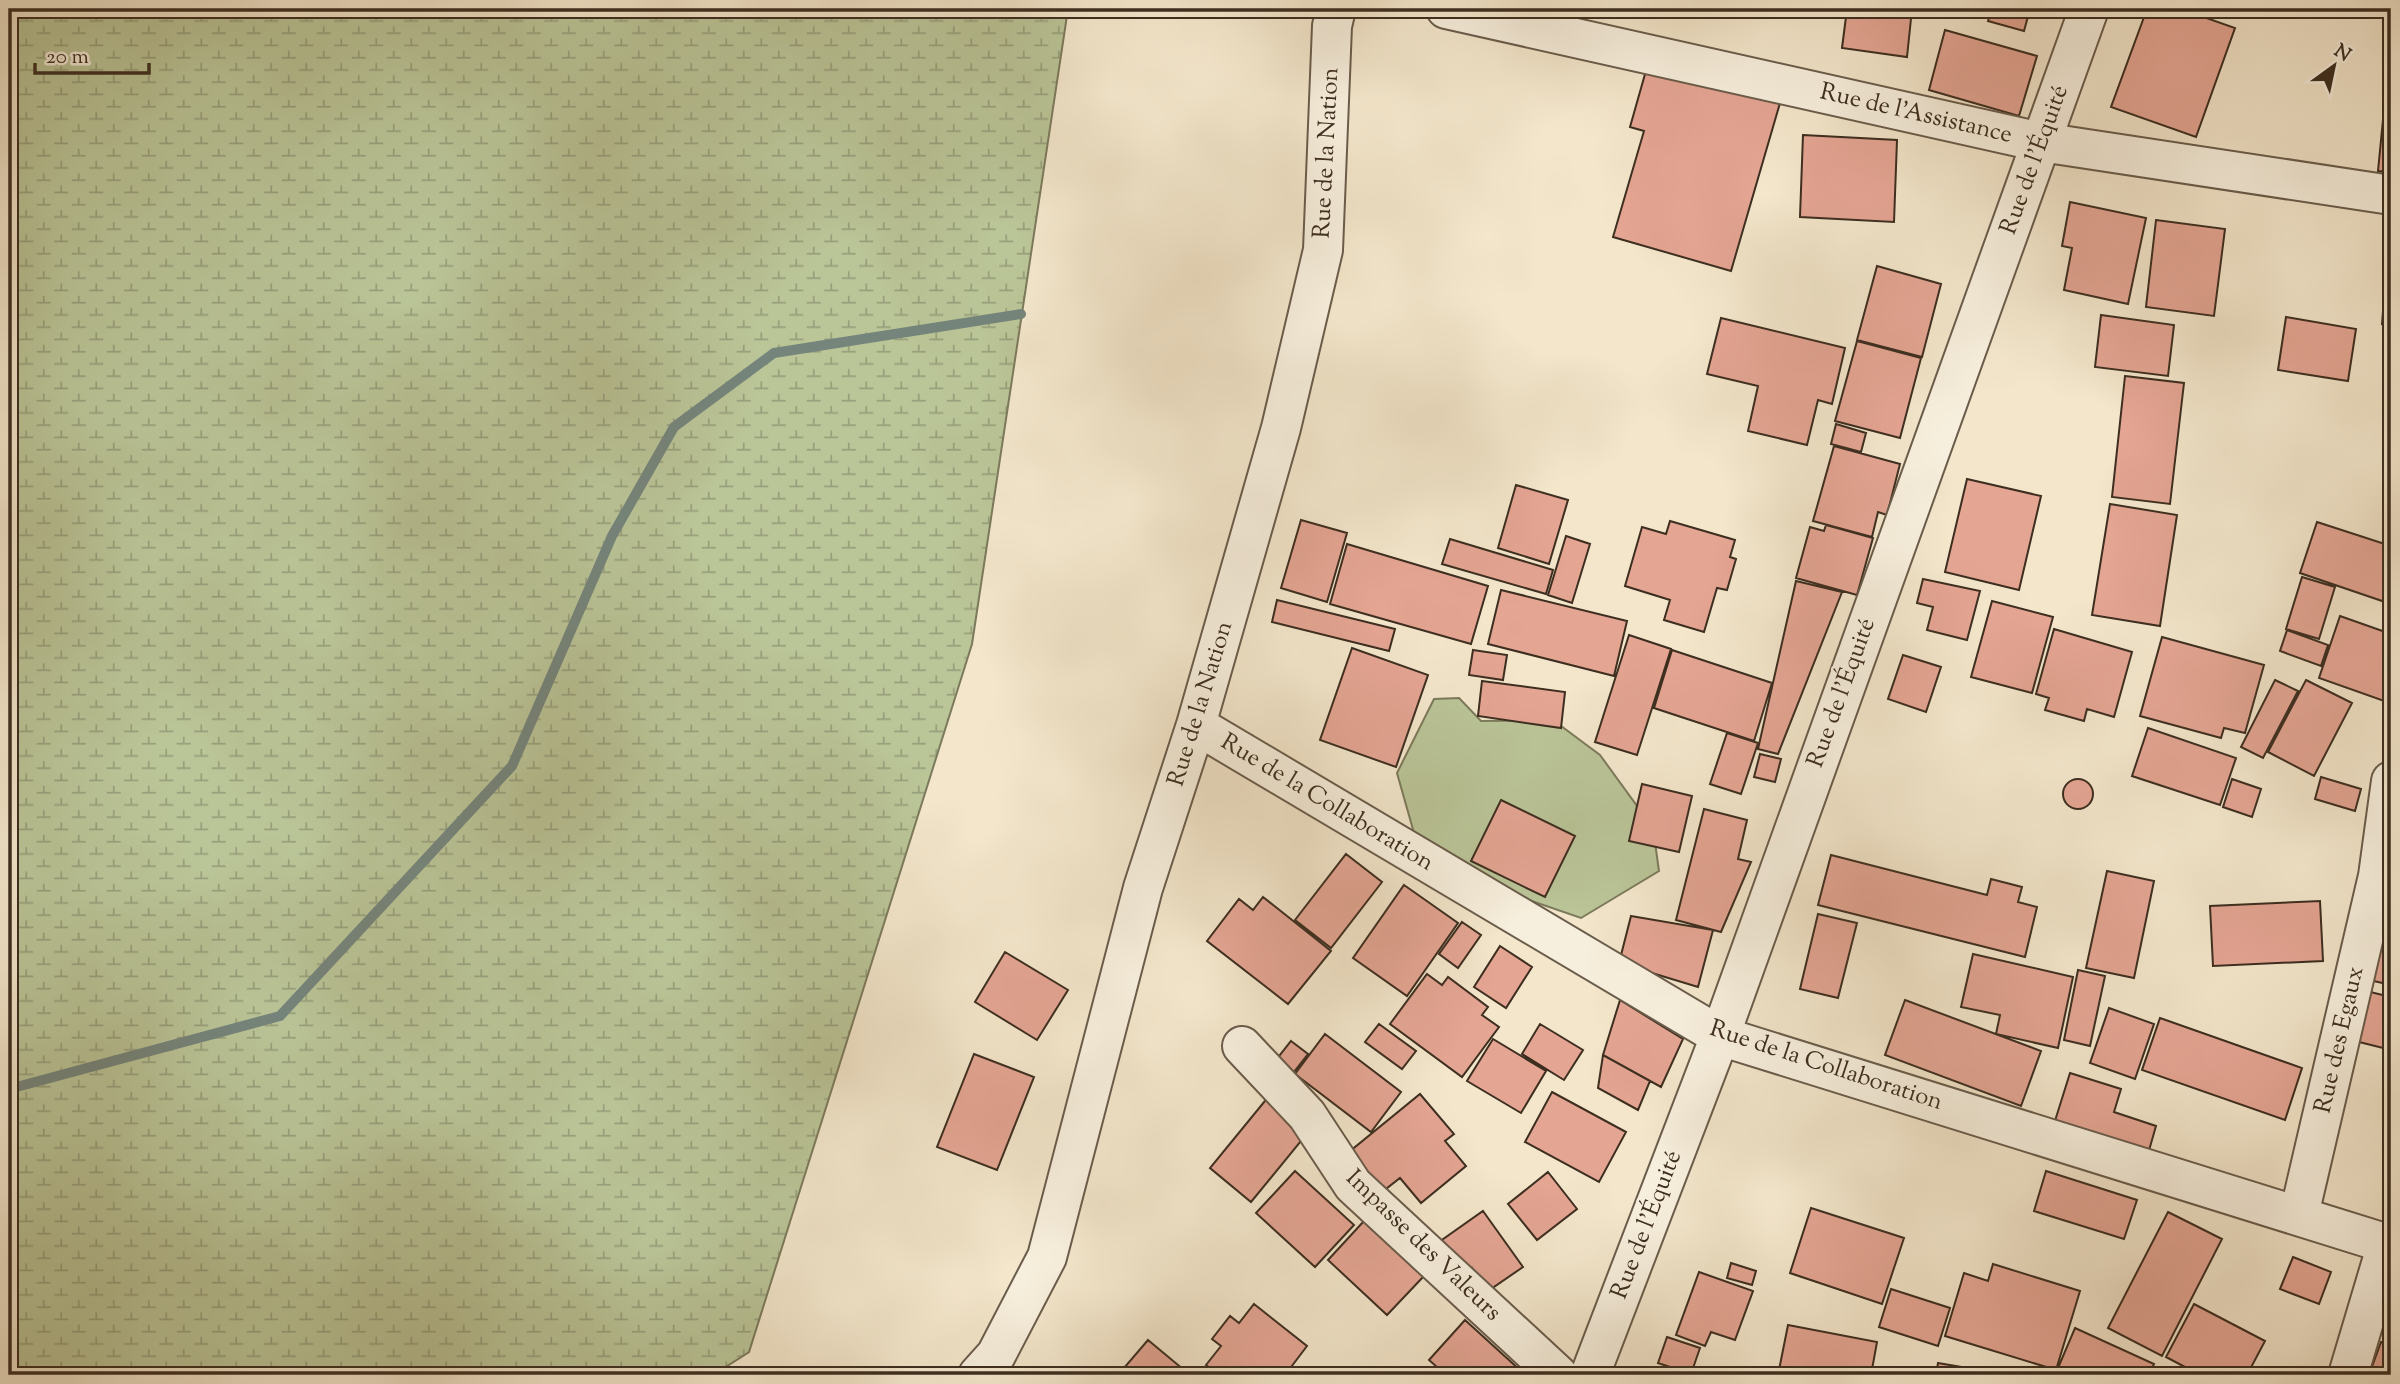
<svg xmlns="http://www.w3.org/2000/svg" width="2400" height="1384" font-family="'Sorts Mill Goudy',serif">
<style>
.green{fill:#bac598;stroke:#7c7a5c;stroke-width:2}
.wetland{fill:url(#wetland-marsh);stroke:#7c7a5c;stroke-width:2}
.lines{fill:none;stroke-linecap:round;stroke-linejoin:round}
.stream{stroke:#75857c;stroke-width:10}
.building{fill:#e4a593;stroke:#3d2e20;stroke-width:2}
.minor-casing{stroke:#6a5c4b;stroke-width:42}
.minor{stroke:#f7efdd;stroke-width:38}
.labels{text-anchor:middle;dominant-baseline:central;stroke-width:5;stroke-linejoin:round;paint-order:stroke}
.street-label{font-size:24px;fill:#3d2e20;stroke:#f7efdd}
</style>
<defs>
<pattern id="wetland-marsh" width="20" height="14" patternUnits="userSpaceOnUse" patternTransform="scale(1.75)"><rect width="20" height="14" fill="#bac598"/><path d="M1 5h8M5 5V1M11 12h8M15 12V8" fill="none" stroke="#98a07c"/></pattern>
</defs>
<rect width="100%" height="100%" fill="#f3e6cb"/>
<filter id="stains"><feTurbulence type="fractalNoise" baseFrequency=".00286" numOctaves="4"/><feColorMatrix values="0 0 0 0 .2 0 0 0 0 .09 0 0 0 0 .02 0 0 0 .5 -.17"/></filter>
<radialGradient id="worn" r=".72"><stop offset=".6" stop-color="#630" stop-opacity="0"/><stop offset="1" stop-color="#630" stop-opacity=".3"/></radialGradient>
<!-- green -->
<path class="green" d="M1459,698L1481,721L1553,720L1600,755L1653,828L1659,871L1581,918L1488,886L1414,833L1397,773L1434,699Z"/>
<!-- wetland -->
<path class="wetland" d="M9,9H1068L972,644L749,1352L713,1375H9Z"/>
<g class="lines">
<!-- stream -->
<path class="stream" d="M9,1089L280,1016L512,766L612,536L674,427L774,353L1021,314"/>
</g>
<!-- building -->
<path class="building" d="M1585,9H1616L1613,17Z
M1847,9H1912L1907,57L1842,48Z
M1992,9H2030L2024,31L1988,21Z
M2147,9H2181L2235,28L2196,137L2111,107Z
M1945,30L2037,56L2019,116L1929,90Z
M1647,67L1780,103L1731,271L1613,237L1644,131L1630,127Z
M2385,99L2391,100V172L2378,171Z
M1803,135L1897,140L1894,222L1800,217Z
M2070,202L2146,218L2128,304L2064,290L2072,248L2062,246Z
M2156,220L2225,229L2214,316L2146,307Z
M2389,233H2391V325L2382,324Z
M1877,266L1941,284L1922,357L1857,340Z
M2101,315L2174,325L2168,376L2095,367Z
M2286,317L2356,329L2348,381L2278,370Z
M1721,318L1845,348L1832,404L1818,400L1807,445L1748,431L1758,386L1707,374Z
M1857,341L1921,358L1900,438L1835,421Z
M2125,376L2184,383L2170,504L2112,497Z
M1836,424L1866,433L1861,452L1831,444Z
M1834,446L1900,464L1887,515L1878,512L1872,537L1813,521Z
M1967,479L2041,496L2019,590L1945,572Z
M1516,485L1568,500L1549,564L1498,548Z
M2110,504L2177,515L2160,626L2092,615Z
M1301,520L1347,533L1327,602L1281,588Z
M1670,521L1735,540L1730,557L1736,559L1727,590L1717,588L1704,632L1664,620L1670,600L1625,586L1642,527L1666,534Z
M2317,522L2391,546V604L2300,573Z
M1826,525L1873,538L1857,595L1796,578L1810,527L1824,531Z
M1566,536L1590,544L1572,603L1548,595Z
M1450,539L1553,570L1546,594L1442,564Z
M1347,544L1488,586L1471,644L1330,604Z
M2302,577L2335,587L2319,639L2286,629Z
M1923,579L1980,591L1967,640L1927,630L1933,607L1917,603Z
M1796,581L1842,592L1778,754L1758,749Z
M1501,590L1627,621L1614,676L1488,644Z
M1277,600L1395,629L1389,651L1272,622Z
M1992,601L2053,617L2032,693L1971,677Z
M2340,616L2391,634V691L2387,702L2319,678Z
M2054,629L2132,652L2114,717L2087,709L2084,721L2045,710L2049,698L2036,694Z
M2287,630L2328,645L2321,666L2280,651Z
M1629,635L1671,649L1637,755L1595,742Z
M2162,637L2264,665L2245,733L2224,728L2221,738L2140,716Z
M1352,648L1428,675L1396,767L1320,740Z
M1473,650L1507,655L1503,680L1469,675Z
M1672,650L1772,683L1754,741L1654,708Z
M1903,655L1941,667L1926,712L1888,699Z
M2275,680L2298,691L2263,758L2241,747Z
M2306,680L2352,703L2314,776L2268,752Z
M1482,681L1565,692L1561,728L1478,716Z
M2148,728L2236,758L2220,805L2132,776Z
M1727,733L1758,743L1741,794L1710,784Z
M1760,754L1781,759L1775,782L1754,777Z
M2321,777L2361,789L2355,811L2315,799Z
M2063 794a15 15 0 1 1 30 0a15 15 0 1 1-30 0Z
M2232,779L2261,789L2252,817L2223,807Z
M1642,784L1692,796L1679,852L1629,841Z
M1501,800L1575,836L1545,897L1471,861Z
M1704,809L1747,820L1738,859L1751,862L1721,932L1676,920Z
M1346,854L1382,882L1331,948L1295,920Z
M1831,855L1987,895L1991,879L2022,887L2018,902L2037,907L2025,957L1818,905Z
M2107,871L2154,881L2134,978L2086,968Z
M1404,885L1458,923L1407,996L1353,958Z
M1263,897L1331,951L1288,1004L1207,941L1239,899L1253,910Z
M2320,901L2323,961L2213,966L2210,906Z
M1818,914L1857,923L1838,998L1800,989Z
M1631,916L1713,930L1698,987L1619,963Z
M2380,919L2391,922V985L2365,979Z
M1462,922L1481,935L1458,968L1439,954Z
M1500,946L1532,967L1506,1008L1474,987Z
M1005,952L1068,990L1037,1040L975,1002Z
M1973,954L2073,977L2058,1048L1996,1034L2000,1015L1961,1007Z
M2078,970L2105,976L2090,1046L2064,1040Z
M1427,974L1442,985L1448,977L1488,1007L1482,1015L1499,1027L1462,1077L1390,1024Z
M2362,990L2391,997V1050L2351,1040Z
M1620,1000L1683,1039L1661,1087L1603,1055Z
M1905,1000L2041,1051L2021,1106L1885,1055Z
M2109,1008L2154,1024L2135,1079L2090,1063Z
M2160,1018L2302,1068L2285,1120L2142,1070Z
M1379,1024L1416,1051L1402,1069L1365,1042Z
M1540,1024L1583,1050L1564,1080L1522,1054Z
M1325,1034L1401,1092L1371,1132L1295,1074Z
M1493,1039L1546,1071L1521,1113L1467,1081Z
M1291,1041L1308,1054L1286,1082L1269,1069Z
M974,1054L1034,1077L997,1170L937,1147Z
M1603,1055L1650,1081L1638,1110L1598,1088Z
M2070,1073L2121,1089L2114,1112L2156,1126L2148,1154L2054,1124Z
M1552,1092L1626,1132L1599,1182L1525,1142Z
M1420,1094L1454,1134L1445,1141L1466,1166L1421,1203L1400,1178L1382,1192L1349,1152Z
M1269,1096L1310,1130L1251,1202L1210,1168Z
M1295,1171L1354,1225L1315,1267L1256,1213Z
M2046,1171L2137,1200L2124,1239L2034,1211Z
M1548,1172L1577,1209L1537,1240L1508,1204Z
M1811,1208L1904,1238L1882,1304L1790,1273Z
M1483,1211L1523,1267L1488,1291L1472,1268L1463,1275L1439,1242Z
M2168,1212L2222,1239L2162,1356L2108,1328Z
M1364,1221L1424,1276L1387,1315L1328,1260Z
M2293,1257L2331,1272L2319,1304L2280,1289Z
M1731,1263L1756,1271L1752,1285L1727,1278Z
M1993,1264L2080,1291L2056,1370L1945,1336L1964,1273L1988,1281Z
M1699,1272L1753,1291L1735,1340L1711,1332L1705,1346L1676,1335Z
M1891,1289L1950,1308L1938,1346L1879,1327Z
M1254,1304L1307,1346L1285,1375H1219L1206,1365L1221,1346L1212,1339L1230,1316L1239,1323Z
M2194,1304L2265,1341L2247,1375H2200L2166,1357Z
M1465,1320L1521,1371L1517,1375H1446L1429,1360Z
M1788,1325L1877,1342L1871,1375H1778Z
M2075,1328L2154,1364L2149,1375H2055Z
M1667,1337L1700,1348L1691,1374L1658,1363Z
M1148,1340L1190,1375H1118Z
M2381,1342L2391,1346V1375H2369Z
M1938,1363L2009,1375H1936Z"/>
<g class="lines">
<!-- minor casing -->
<g class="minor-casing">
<path id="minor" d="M1446,9L2041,142L2391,195
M1196,725L1720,1036L2391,1245
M1242,1046L1307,1115L1353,1185L1558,1375
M2299,1215L2378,876L2391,781
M978,1375L996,1355L1047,1257L1143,888L1196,725L1281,428L1323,250L1332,26L1336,9
M1590,1375L1720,1036L2089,9
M2348,1375L2387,1244"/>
</g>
<!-- minor -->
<use href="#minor" class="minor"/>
</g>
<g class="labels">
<!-- street labels -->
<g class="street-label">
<text transform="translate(1916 114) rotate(13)">Rue de l'Assistance</text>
<text transform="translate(1327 153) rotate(-87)">Rue de la Nation</text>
<text transform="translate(2035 160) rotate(-70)">Rue de l'Équité</text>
<text transform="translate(1842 693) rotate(-70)">Rue de l'Équité</text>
<text transform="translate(1201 704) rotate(-73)">Rue de la Nation</text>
<text transform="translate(1327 803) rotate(31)">Rue de la Collaboration</text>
<text transform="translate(2340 1040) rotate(-77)">Rue des Egaux</text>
<text transform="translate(1826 1066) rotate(18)">Rue de la Collaboration</text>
<text transform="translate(1647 1225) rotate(-69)">Rue de l'Équité</text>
<text transform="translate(1423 1246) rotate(44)">Impasse des Valeurs</text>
</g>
</g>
<!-- margin -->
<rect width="2400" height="1384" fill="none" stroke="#f3e6cb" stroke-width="35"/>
<rect x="10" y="10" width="2379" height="1363" fill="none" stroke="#3d2e20" stroke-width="3.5"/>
<rect x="18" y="18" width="2365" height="1349" fill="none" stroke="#3d2e20" stroke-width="2"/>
<!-- north arrow -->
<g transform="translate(2334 66) rotate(33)" stroke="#f7efdd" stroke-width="5" paint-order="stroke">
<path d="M0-5L12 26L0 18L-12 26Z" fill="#3d2e20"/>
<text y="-10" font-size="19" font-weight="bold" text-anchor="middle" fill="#3d2e20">N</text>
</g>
<!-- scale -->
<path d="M35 63v10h114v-10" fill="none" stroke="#3d2e20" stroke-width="3.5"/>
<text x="46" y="63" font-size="21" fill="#3d2e20" stroke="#f7efdd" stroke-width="5" paint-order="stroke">20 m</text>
<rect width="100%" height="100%" filter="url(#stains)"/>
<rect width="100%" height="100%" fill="url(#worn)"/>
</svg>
